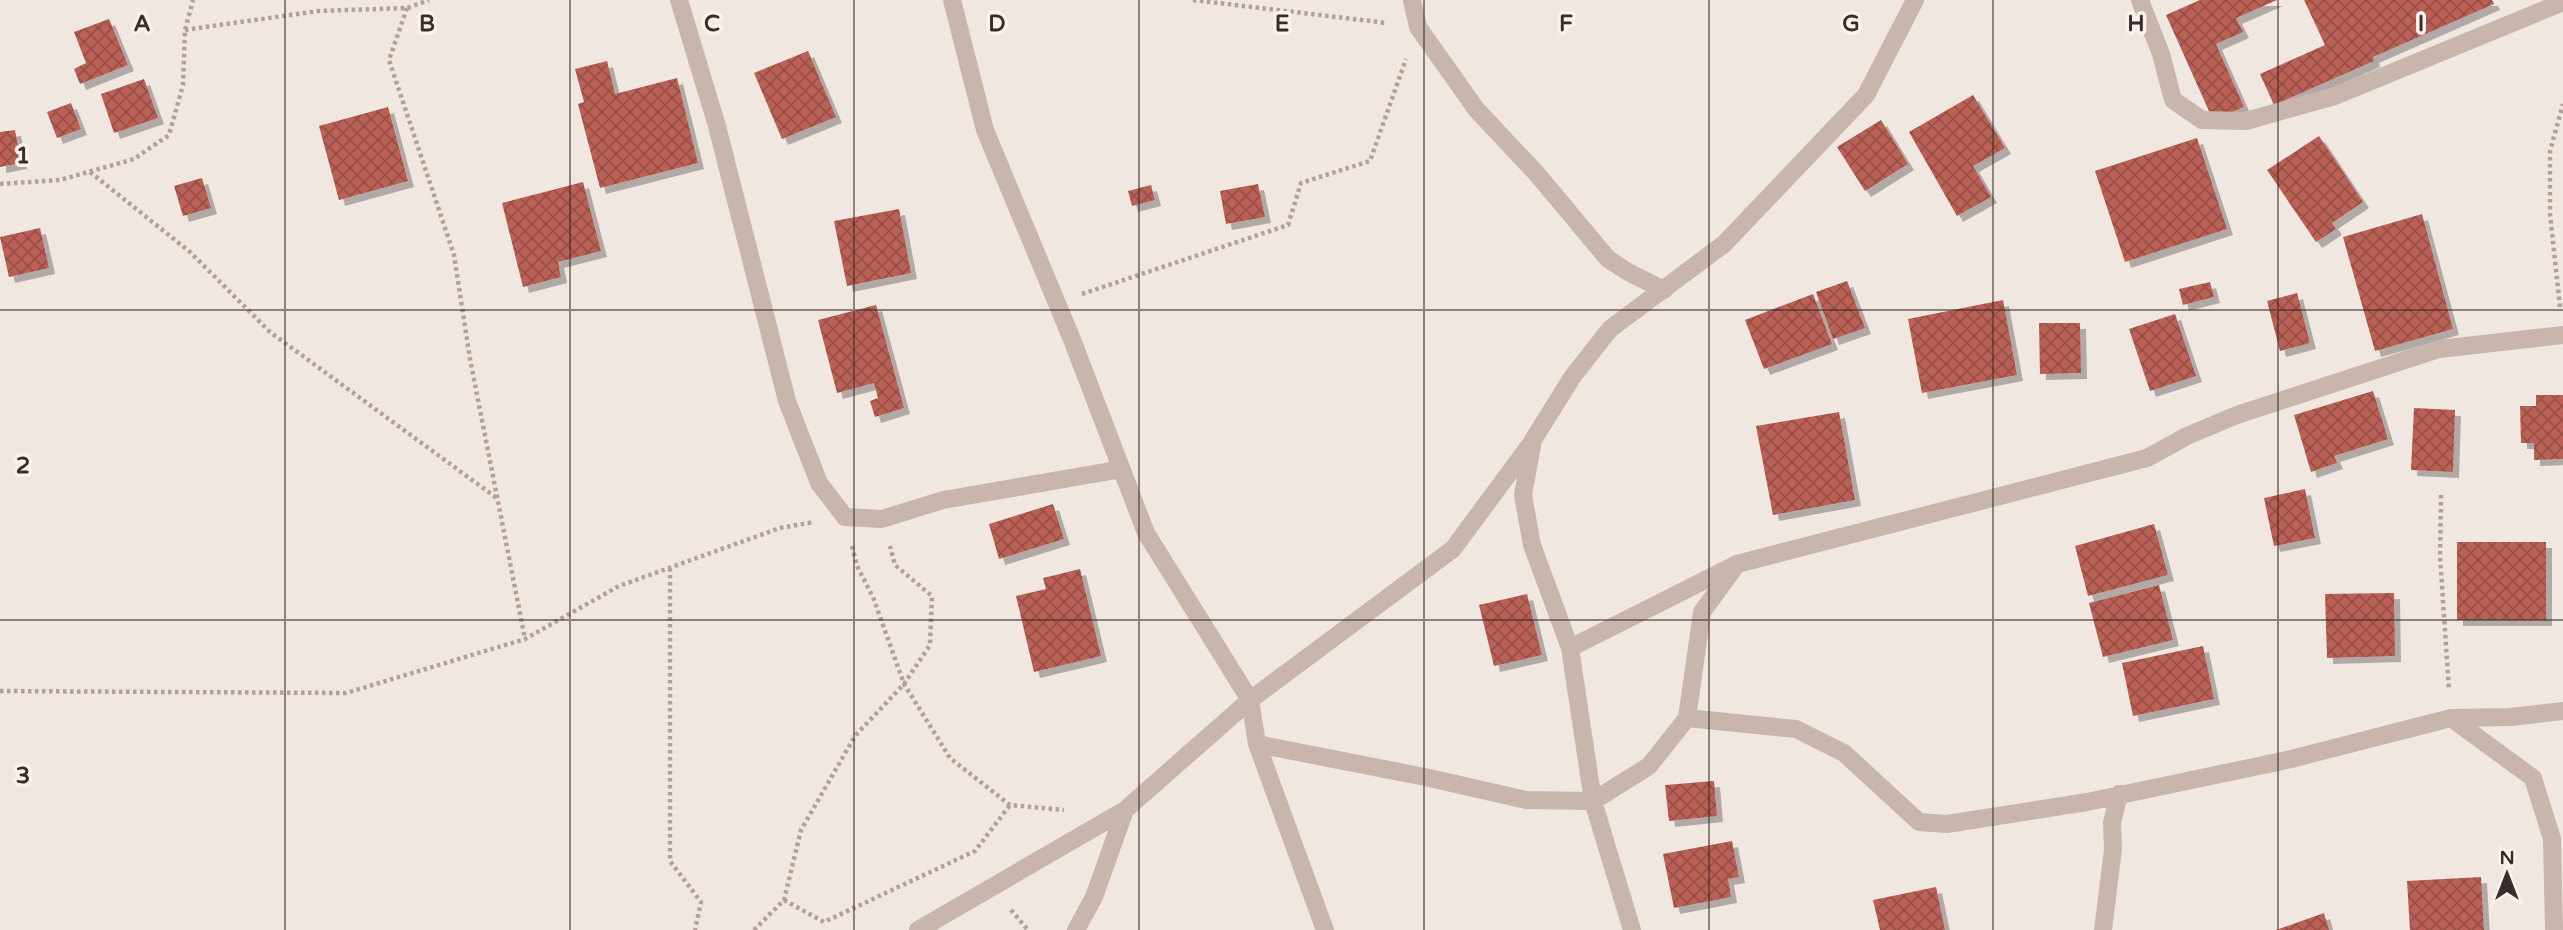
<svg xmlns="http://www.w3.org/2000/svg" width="2563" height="930" font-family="'Varela Round',sans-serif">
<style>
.building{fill:url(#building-cross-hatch);filter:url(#shadow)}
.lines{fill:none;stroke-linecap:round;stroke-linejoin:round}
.path{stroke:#b4a098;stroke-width:4.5;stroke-dasharray:3.5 3.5;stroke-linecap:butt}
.minor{stroke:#c8b6ad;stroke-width:18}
.grid{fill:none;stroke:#382d2b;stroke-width:2;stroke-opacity:0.55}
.grid-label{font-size:23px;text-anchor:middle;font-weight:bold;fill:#382d2b;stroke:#f9f2ed;stroke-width:7;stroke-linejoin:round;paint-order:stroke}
</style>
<defs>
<pattern id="building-cross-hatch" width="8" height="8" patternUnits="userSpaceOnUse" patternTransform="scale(1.75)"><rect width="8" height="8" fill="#ba6056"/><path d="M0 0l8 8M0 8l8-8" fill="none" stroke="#985047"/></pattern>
<filter id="shadow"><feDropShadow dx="6" dy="6" stdDeviation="0" flood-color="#0004"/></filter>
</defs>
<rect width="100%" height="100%" fill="#f1e7e1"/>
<!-- building -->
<path class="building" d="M2200,0H2277L2236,18L2243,32L2216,44L2244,107L2213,120L2166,15Z
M2304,0H2492L2494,4L2373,57L2374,61L2274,105L2260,74L2325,45Z
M109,19L128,65L80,84L74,69L86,63L74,32Z
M808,51L836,117L782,139L754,73Z
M607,61L615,94L677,78L698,163L600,188L578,104L584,102L575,69Z
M144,79L158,118L114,133L101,94Z
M1973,95L2005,148L1973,166L1991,197L1957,216L1909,132Z
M71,103L81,129L57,138L47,112Z
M388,107L408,181L339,200L319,126Z
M1881,120L1908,164L1865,191L1837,147Z
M15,130L21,163L0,167V132Z
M2319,136L2363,202L2332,223L2336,229L2316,242L2267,170Z
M2197,138L2227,229L2125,262L2095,171Z
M202,178L211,208L183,216L174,186Z
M583,182L601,251L558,262L561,277L523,287L502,203Z
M1258,184L1265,217L1226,224L1220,191Z
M1151,185L1155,200L1132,206L1128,191Z
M899,209L911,273L847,286L834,221Z
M2422,214L2453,329L2375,351L2343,237Z
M40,228L49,268L9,277L0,237Z
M1847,281L1865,328L1833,339L1816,292Z
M2210,282L2214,297L2183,305L2179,289Z
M2297,293L2310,343L2280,351L2267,301Z
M1813,294L1832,344L1764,369L1745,320Z
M2003,300L2017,375L1922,393L1908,319Z
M876,305L904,408L875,417L870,401L878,398L874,383L837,393L818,320Z
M2175,314L2196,376L2150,391L2129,329Z
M2039,323H2080L2081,373L2040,374Z
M2373,391L2388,439L2334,456L2337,463L2311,472L2294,415Z
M2536,395H2563V459L2534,460V443H2521L2520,406H2536Z
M2414,408L2455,410L2453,472L2411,470Z
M1839,412L1855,500L1773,515L1756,426Z
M2305,489L2315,538L2274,546L2264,498Z
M1053,504L1064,539L999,559L989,524Z
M2154,524L2168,575L2088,596L2075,546Z
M2457,542H2546V620H2457Z
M1080,569L1101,656L1034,672L1016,596L1046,589L1043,578Z
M2159,585L2173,640L2103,657L2089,603Z
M2394,593L2395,656L2327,658L2325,594Z
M1527,594L1542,655L1494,666L1479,605Z
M2203,646L2214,699L2133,716L2122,663Z
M1714,781L1717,816L1669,821L1665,785Z
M1732,841L1739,877L1728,879L1731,897L1674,908L1663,854Z
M2481,877L2484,930H2410L2407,881Z
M1936,887L1945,930H1880L1873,900Z
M2324,913L2329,930H2276Z"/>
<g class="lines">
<!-- path -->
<path class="path" d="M1193,0L1387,23
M407,8L389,60L454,255L470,359L525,639
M185,30L318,11L407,8L429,0
M90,172L190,252L270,332L498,499
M0,184L60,180L134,159L169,135L183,85L185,30L193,0
M1082,294L1288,225L1301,183L1370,161L1406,59
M2560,307L2550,214V151L2563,104
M2441,495L2440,556L2449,690
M852,546L857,566L873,597L904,684L950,758L1010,805L1064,810
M670,568V861L701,902L695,930
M0,691L346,693L525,639L619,586L780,528L814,522
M784,900L824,922L975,851L1010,805
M1011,910L1028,930
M754,930L784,900L801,830L855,736L904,684L930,645L932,596L895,565L890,546"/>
<!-- minor -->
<path class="minor" d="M679,0L717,126L787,401L819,483L845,517L882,519L943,500L1122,469
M952,0L985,130L1071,337L1146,533L1250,700L1257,744L1325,930
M1412,0L1418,27L1476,109L1537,174L1608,259L1628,272L1664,290
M2140,0L2161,54L2173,100L2202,120L2246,121L2335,96L2563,2
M1570,648L1737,564L2147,458L2187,436L2237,415L2439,349L2563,335
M1687,718L1796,729L1844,753L1919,822L1947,824L2087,802L2287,760L2451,718L2511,717L2563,711
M2451,718L2533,778L2552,839L2554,930
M1257,744L1425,777L1526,800L1593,801L1649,766L1687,718L1702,612L1735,567
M918,930L1125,810L1250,700L1453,549L1529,446
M1076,930L1094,897L1125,810
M1632,930L1593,801L1570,648L1532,545L1523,495L1533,440L1573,376L1610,329L1724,244L1866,95L1915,0
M2103,930L2113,849L2112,823L2119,794"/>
</g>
<!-- grid -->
<path class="grid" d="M285,0V930M570,0V930M854,0V930M1139,0V930M1424,0V930M1709,0V930M1993,0V930M2278,0V930M0,310H2563M0,620H2563"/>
<g class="grid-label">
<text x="142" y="31">A</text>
<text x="427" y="31">B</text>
<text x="712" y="31">C</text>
<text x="997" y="31">D</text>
<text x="1282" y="31">E</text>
<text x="1566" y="31">F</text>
<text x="1851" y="31">G</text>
<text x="2136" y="31">H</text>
<text x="2421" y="31">I</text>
<text x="23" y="163">1</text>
<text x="23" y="473">2</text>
<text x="23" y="783">3</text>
</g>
<!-- north arrow -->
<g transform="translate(2507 874)" stroke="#f9f2ed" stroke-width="5" paint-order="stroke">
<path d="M0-5L12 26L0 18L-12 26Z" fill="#382d2b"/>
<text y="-10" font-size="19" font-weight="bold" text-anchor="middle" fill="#382d2b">N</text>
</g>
</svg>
